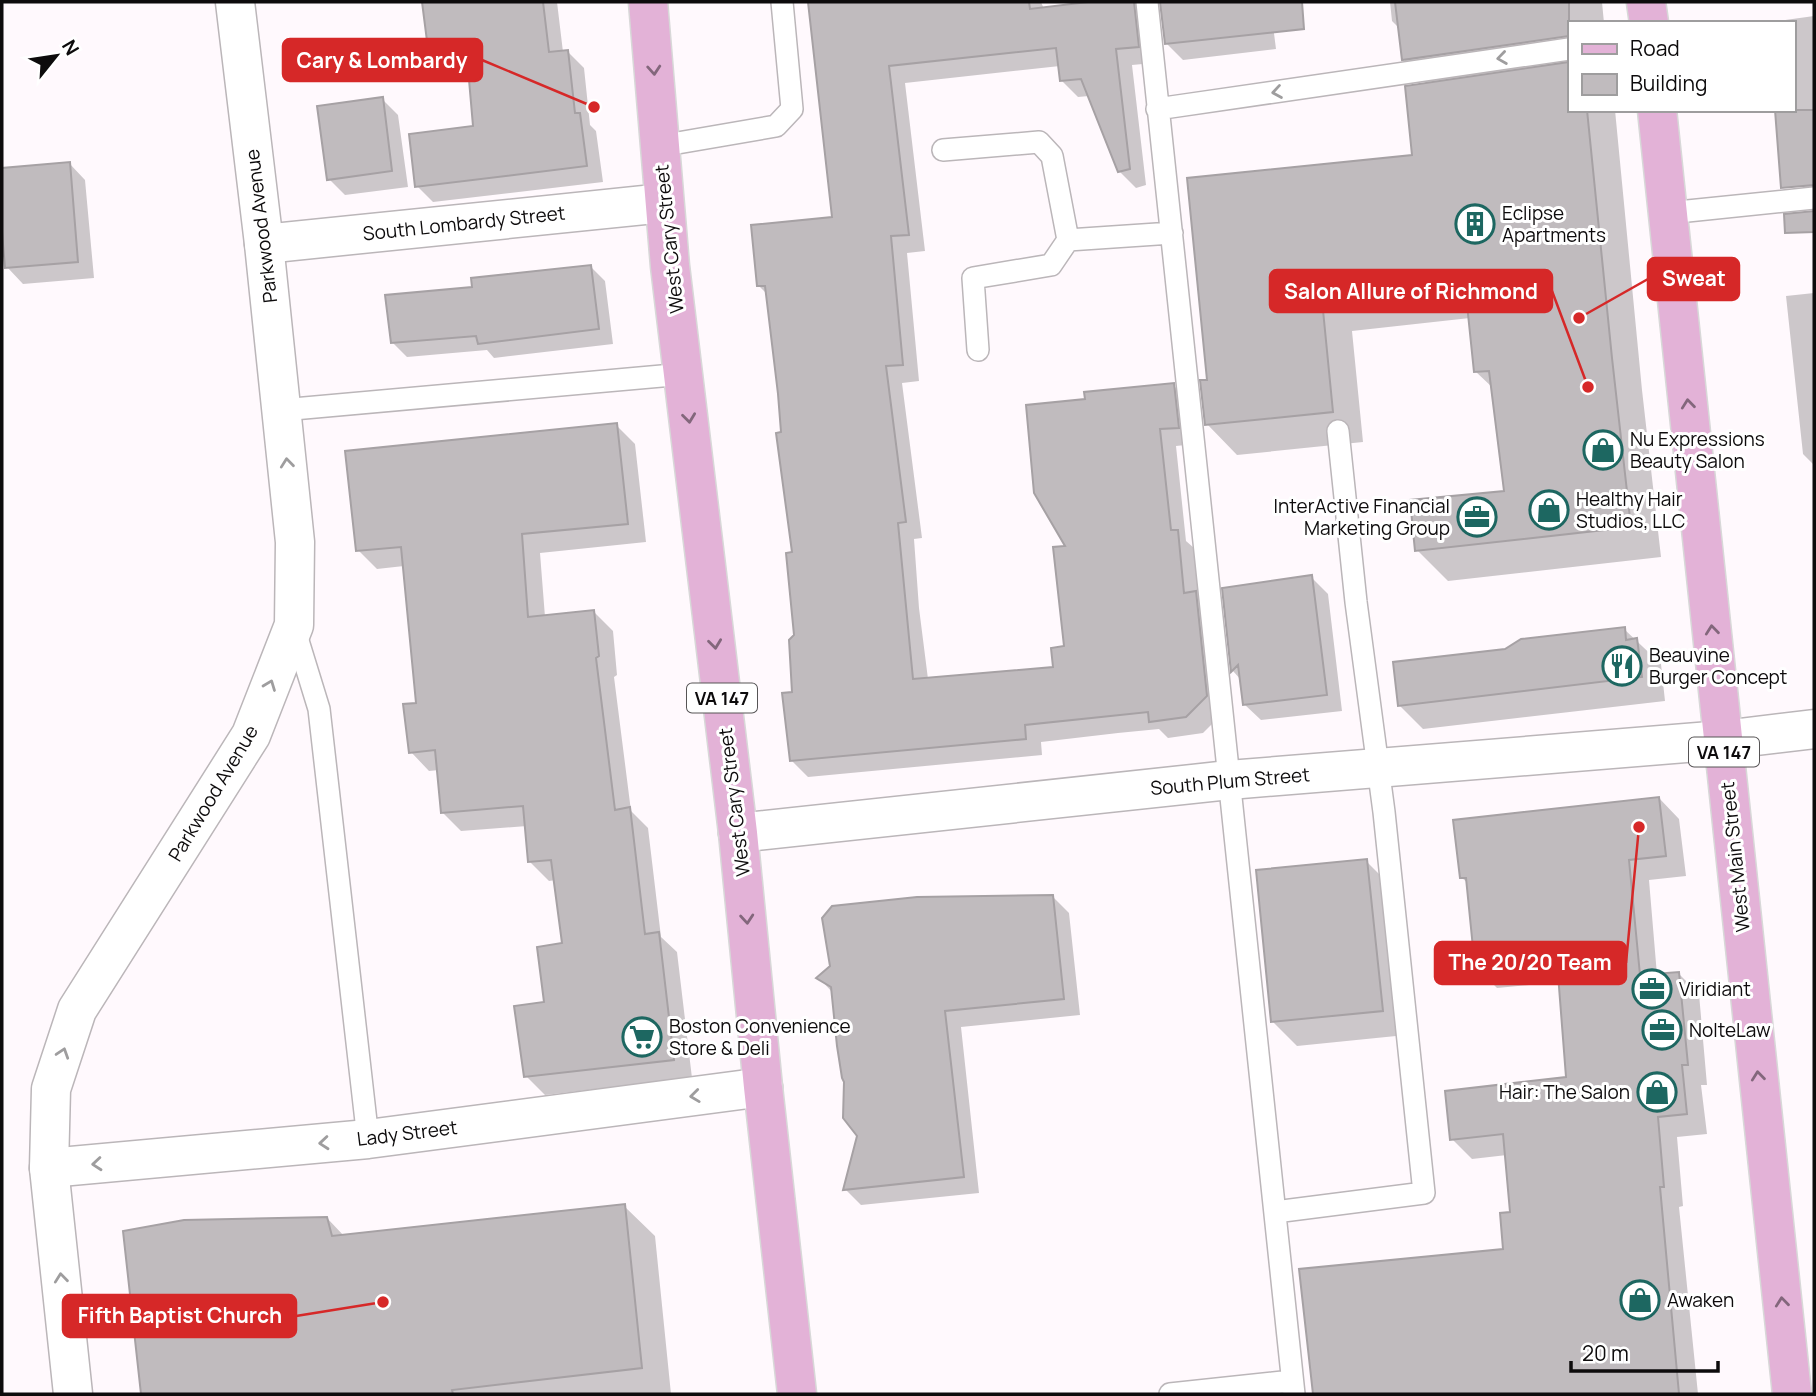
<svg xmlns="http://www.w3.org/2000/svg" width="1816" height="1396" font-family="Manrope,sans-serif">
<style>
.shadow{fill:#0003}
.building{fill:#c0bbbe;stroke:#a6a1a4;stroke-width:2}
.lines{fill:none;stroke-linecap:round;stroke-linejoin:round}
.service-casing{stroke:#bbb6b9;stroke-width:24}
.minor-casing{stroke:#bbb6b9;stroke-width:41}
.tertiary-casing{stroke:#bbb6b9;stroke-width:41}
.primary-casing{stroke:#d8d8d8;stroke-width:41}
.service{stroke:#fff;stroke-width:21}
.minor{stroke:#fff;stroke-width:38}
.tertiary{stroke:#fff;stroke-width:38}
.primary{stroke:#e3b2d7;stroke-width:38}
.oneway{stroke:#9e9d9e}
.oneway2{stroke:#83677c}
.labels{text-anchor:middle;dominant-baseline:central;stroke-width:6;stroke-linejoin:round;paint-order:stroke}
.shield{fill:#fff;stroke:#565455;stroke-width:2}
.shield-label{font-size:18px;font-weight:bold;fill:#0d0b0c}
.poi-label{font-size:19px;fill:#0d0b0c;stroke:#fff;text-anchor:start}
.street-label{font-size:19px;fill:#0d0b0c;stroke:#fff}
.leader{fill:none;stroke:#d62828;stroke-width:2.5}
.callout-dot{fill:#d62828;stroke:#fff;stroke-width:2.5}
.callout{fill:#d62828;stroke:#d62828;stroke-width:2.5}
.callout-label{font-size:21px;text-anchor:middle;font-weight:bold;fill:#fff}
</style>
<rect width="100%" height="100%" fill="#fff9fd"/>
<!-- shadow -->
<path class="shadow" d="M423,2H557L563,52H568L584,68L590,125L596,131L603,182L433,202L417,186L475,127L469,62L446,65L429,48Z
M827,2H1041L1044,9L1101,2H1140L1154,63L1132,65L1146,185L1136,188L1119,171L1089,96L1078,97L1061,80L1060,66L905,83L925,251L907,253L919,381L902,383L922,538L914,539L919,608L928,679L1055,669L1066,648L1068,547L1087,400L1173,385L1190,402L1195,444L1176,446L1186,541L1194,548L1199,597L1212,610L1223,713L1203,733L1168,738L1159,729L1118,733L1041,742L1042,755L808,777L791,760L796,636L794,553L768,295L759,286L834,219L810,3Z
M1162,2H1270L1276,49L1183,60L1166,43Z
M1390,2H1602L1604,23H1569V110H1615L1642,390L1661,557L1448,581L1417,550L1506,493L1493,388L1475,371L1470,318L1352,331L1363,442L1237,455L1207,424L1209,381L1414,157L1429,84L1403,59L1400,29L1392,21Z
M1814,16V188H1805L1781,164L1793,110V23L1770,22Z
M382,99L398,115L408,187L345,195L329,179Z
M69,163L85,180L94,278L23,284L7,267L2,213V170Z
M590,266L605,281L613,344L494,358L487,350L407,357L392,342L474,289Z
M1814,293V465L1803,454L1786,296Z
M616,425L635,444L646,542L540,553L545,617L594,612L613,631L617,675L614,677L631,811L648,828L661,937L677,952L692,1078L545,1095L526,1076L564,945L556,880L549,881L530,862L527,826L461,831L442,812L439,770L429,771L411,752L417,704L404,566L377,569L358,550Z
M1311,577L1328,594L1342,711L1261,720L1244,704L1241,680L1233,671L1224,589Z
M1624,629L1661,664L1665,701L1423,729L1399,705L1506,651Z
M1659,798L1679,819L1686,876L1649,880L1657,975L1678,973L1699,994L1707,1085H1701L1707,1134L1677,1137L1683,1206L1679,1207L1698,1394H1315L1301,1271L1505,1251L1512,1214L1507,1155L1472,1159L1452,1139L1568,1079L1560,982L1497,988L1477,968L1469,884L1462,878Z
M1366,861L1390,885L1406,1035L1297,1046L1273,1022Z
M1052,896L1069,913L1080,1015L961,1027L979,1193L861,1205L845,1189L858,1136L846,1081L833,993L819,978Z
M624,1206L655,1236L671,1394H142L125,1233L327,1218L345,1237Z"/>
<!-- building -->
<path class="building" d="M422,2H543L549,52L568,50L575,113H580L587,166L415,187L409,134L473,126L466,45L428,49Z
M808,2H1029L1030,9L1088,2H1134L1139,47L1116,49L1130,169L1118,172L1081,79L1060,81L1056,48L889,66L909,235L891,236L903,365L886,366L906,522L898,523L913,679L1053,667L1051,648L1064,646L1053,547L1065,546L1034,493L1026,405L1085,399L1084,392L1174,383L1179,428L1160,429L1171,530H1178L1184,593L1196,591L1207,696L1186,717L1149,722L1148,712L1101,717L1025,725L1026,739L790,761L782,693L792,692L789,640L794,635L786,553L792,552L776,433L781,432L778,394L765,286H757L751,225L832,217Z
M1160,2H1302L1304,29L1165,44Z
M1395,2H1569V36L1402,60Z
M1569,62V110H1587L1612,358L1631,527L1415,551L1410,500L1504,491L1489,371L1474,372L1465,285L1322,300L1333,412L1205,425L1200,380H1207L1187,178L1412,155L1405,86Z
M383,97L392,171L327,180L317,106Z
M1775,110H1814V185L1781,188Z
M70,162L78,262L5,268L2,232V168Z
M1814,211V232L1785,233L1784,214Z
M591,265L599,329L478,344L476,336L391,343L385,295L472,287L471,278Z
M617,423L628,524L522,534L528,617L594,610L599,656L596,658L615,810L630,807L645,934L659,932L674,1060L524,1077L514,1006L544,1002L537,947L562,943L551,860L528,862L523,806L441,813L435,750L409,753L403,704L416,703L401,547L356,551L345,451Z
M1312,575L1327,695L1243,705L1238,665L1231,672L1222,588Z
M1625,627L1626,640L1637,638L1642,677L1398,706L1393,662L1505,649L1521,639Z
M1659,797L1666,856L1629,860L1640,975L1679,972L1688,1065H1682L1687,1114L1658,1117L1664,1187H1660L1679,1394H1313L1299,1269L1503,1249L1500,1213L1510,1212L1503,1134L1450,1140L1445,1091L1566,1077L1557,961L1475,968L1466,878H1460L1453,820Z
M1367,859L1383,1011L1271,1022L1256,870Z
M1053,895L1064,999L945,1011L964,1177L843,1190L857,1136L843,1118L844,1082L842,1078L837,1046L831,987L816,978L830,966L822,918L832,906L917,897Z
M625,1204L642,1368L452,1390L453,1394H141L123,1231L184,1220L327,1217L332,1236Z"/>
<g class="lines">
<!-- service casing -->
<g class="service-casing">
<path id="service" d="M1147,2L1294,1394
M1157,109L1569,49
M660,146L776,126L792,109L782,2
M943,150L1039,142L1052,156L1068,240
M1668,213L1814,198
M978,350L973,278L1051,265L1068,240L1172,233
M282,410L684,374
M295,631L319,709L368,1139
M1275,1212L1424,1193L1384,812L1356,602L1338,431
M1170,1394L1292,1381"/>
</g>
<!-- minor casing -->
<g class="minor-casing">
<path id="minor" d="M264,244L664,203
M738,833L1229,780L1723,740L1814,729
M49,1168L368,1139L763,1087"/>
</g>
<!-- tertiary casing -->
<g class="tertiary-casing">
<path id="tertiary" d="M73,1394L49,1168L51,1089L77,1010L251,735L294,625L295,542L264,244L235,2"/>
</g>
<!-- primary casing -->
<g class="primary-casing">
<path id="primary" d="M648,2L670,266L738,833L763,1087L797,1394
M1646,2L1649,23
M1657,110L1792,1394"/>
</g>
<!-- service -->
<use href="#service" class="service"/>
<!-- minor -->
<use href="#minor" class="minor"/>
<!-- tertiary -->
<use href="#tertiary" class="tertiary"/>
<!-- primary -->
<use href="#primary" class="primary"/>
</g>
<!-- one-way arrows -->
<defs><path id="oneway-chevron" d="M-2-3.5L2.5 0L-2 3.5" fill="none" stroke-width="1.6" stroke-linecap="round" stroke-linejoin="round" transform="scale(1.75)"/></defs>
<g class="oneway">
<use href="#oneway-chevron" transform="translate(1502 58) rotate(172)"/>
<use href="#oneway-chevron" transform="translate(1277 92) rotate(171)"/>
<use href="#oneway-chevron" transform="translate(287 463) rotate(-96)"/>
<use href="#oneway-chevron" transform="translate(270 685) rotate(-69)"/>
<use href="#oneway-chevron" transform="translate(63 1053) rotate(-72)"/>
<use href="#oneway-chevron" transform="translate(695 1096) rotate(173)"/>
<use href="#oneway-chevron" transform="translate(324 1143) rotate(175)"/>
<use href="#oneway-chevron" transform="translate(97 1164) rotate(175)"/>
<use href="#oneway-chevron" transform="translate(61 1278) rotate(-96)"/>
</g>
<g class="oneway2">
<use href="#oneway-chevron" transform="translate(654 70) rotate(86)"/>
<use href="#oneway-chevron" transform="translate(1688 404) rotate(-96)"/>
<use href="#oneway-chevron" transform="translate(689 418) rotate(83)"/>
<use href="#oneway-chevron" transform="translate(1712 630) rotate(-96)"/>
<use href="#oneway-chevron" transform="translate(715 644) rotate(83)"/>
<use href="#oneway-chevron" transform="translate(747 919) rotate(85)"/>
<use href="#oneway-chevron" transform="translate(1758 1076) rotate(-96)"/>
<use href="#oneway-chevron" transform="translate(1782 1302) rotate(-96)"/>
</g>
<!-- icons -->
<defs>
<g id="building-ring" transform="scale(2.0125)"><circle r="9.5" fill="#fff" stroke="#1d6761" stroke-width="1.5"/><path d="M-4-6H4V6H1V3H-1V6H-4ZM-2.5-4.3h1.7v1.8h-1.7ZM.8-4.3h1.7v1.8H.8ZM-2.5-1h1.7V.8h-1.7ZM.8-1h1.7V.8H.8Z" fill="#1d6761"/></g>
<g id="shop-ring" transform="scale(2.0125)"><circle r="9.5" fill="#fff" stroke="#1d6761" stroke-width="1.5"/><path d="M-5-2.5h2.3a2.7 3.5 0 0 1 5.4 0H5L5.5 6h-11ZM-1.5-2.5h3a1.5 2.3 0 0 0-3 0Z" fill="#1d6761"/></g>
<g id="office-ring" transform="scale(2.0125)"><circle r="9.5" fill="#fff" stroke="#1d6761" stroke-width="1.5"/><path d="M-6-3h4V-5.5h4V-3h4V5H-6ZM-1-4.5V-3h2v-1.5ZM-6 0V1H6V0Z" fill="#1d6761"/></g>
<g id="restaurant-ring" transform="scale(2.0125)"><circle r="9.5" fill="#fff" stroke="#1d6761" stroke-width="1.5"/><path d="M-5-6h1v4h1v-4h1v4h1v-4h1v5L-1.5 .5V6h-2V.5L-5-1ZM5-6V6H3V1.5H1.5Q1.5-4 5-6Z" fill="#1d6761"/></g>
<g id="supermarket-ring" transform="scale(2.0125)"><circle r="9.5" fill="#fff" stroke="#1d6761" stroke-width="1.5"/><path d="M-6-5.5h2.5l.6 2H6L4.5 2H-2.5L-4.4-4H-6ZM-1.5 3.2a1.3 1.3 0 1 0 .1 0ZM3 3.2a1.3 1.3 0 1 0 .1 0Z" fill="#1d6761"/></g>
</defs>
<g fill-rule="evenodd">
<use href="#building-ring" x="1475" y="224"/>
<use href="#shop-ring" x="1603" y="450"/>
<use href="#shop-ring" x="1549" y="510"/>
<use href="#office-ring" x="1477" y="517"/>
<use href="#restaurant-ring" x="1622" y="666"/>
<use href="#office-ring" x="1652" y="989"/>
<use href="#office-ring" x="1662" y="1030"/>
<use href="#supermarket-ring" x="642" y="1037"/>
<use href="#shop-ring" x="1657" y="1092"/>
<use href="#shop-ring" x="1640" y="1300"/>
</g>
<g class="labels">
<!-- shield labels -->
<g class="shield">
<rect x="687" y="683.5" width="70" height="29" rx="5"/>
<rect x="1689" y="737.5" width="70" height="29" rx="5"/>
</g>
<g class="shield-label">
<text x="722" y="698">VA 147</text>
<text x="1724" y="752">VA 147</text>
</g>
<!-- poi labels -->
<g class="poi-label">
<text x="1502" y="213">Eclipse<tspan x="1502" dy="22">Apartments</tspan></text>
<text x="1630" y="439">Nu Expressions<tspan x="1630" dy="22">Beauty Salon</tspan></text>
<text x="1576" y="499">Healthy Hair<tspan x="1576" dy="22">Studios, LLC</tspan></text>
<text x="1450" y="506" text-anchor="end">InterActive Financial<tspan x="1450" dy="22">Marketing Group</tspan></text>
<text x="1649" y="655">Beauvine<tspan x="1649" dy="22">Burger Concept</tspan></text>
<text x="1679" y="989">Viridiant</text>
<text x="669" y="1026">Boston Convenience<tspan x="669" dy="22">Store &amp; Deli</tspan></text>
<text x="1689" y="1030">NolteLaw</text>
<text x="1630" y="1092" text-anchor="end">Hair: The Salon</text>
<text x="1667" y="1300">Awaken</text>
</g>
<!-- street labels -->
<g class="street-label">
<text transform="translate(464 223) rotate(-6)">South Lombardy Street</text>
<text transform="translate(261 226) rotate(-97)">Parkwood Avenue</text>
<text transform="translate(669 239) rotate(-96)">West Cary Street</text>
<text transform="translate(1230 781) rotate(-5)">South Plum Street</text>
<text transform="translate(213 793) rotate(-59)">Parkwood Avenue</text>
<text transform="translate(734 802) rotate(-97)">West Cary Street</text>
<text transform="translate(1735 857) rotate(-96)">West Main Street</text>
<text transform="translate(407 1133) rotate(-7)">Lady Street</text>
</g>
</g>
<!-- callouts -->
<path class="leader" d="M594 107L482 60M1579 318L1648 279M1588 387L1552 291M1639 827L1626 963M383 1302L296 1316"/>
<g class="callout-dot">
<circle cx="594" cy="107" r="7"/>
<circle cx="1579" cy="318" r="7"/>
<circle cx="1588" cy="387" r="7"/>
<circle cx="1639" cy="827" r="7"/>
<circle cx="383" cy="1302" r="7"/>
</g>
<g class="callout">
<rect x="283" y="39" width="199" height="42" rx="7"/>
<rect x="1648" y="258" width="91" height="42" rx="7"/>
<rect x="1270" y="270" width="282" height="42" rx="7"/>
<rect x="1435" y="942" width="191" height="42" rx="7"/>
<rect x="63" y="1295" width="233" height="42" rx="7"/>
</g>
<g class="callout-label">
<text x="382" y="68">Cary &amp; Lombardy</text>
<text x="1694" y="286">Sweat</text>
<text x="1411" y="299">Salon Allure of Richmond</text>
<text x="1530" y="970">The 20/20 Team</text>
<text x="180" y="1323">Fifth Baptist Church</text>
</g>
<!-- border -->
<rect width="1816" height="1396" fill="none" stroke="#0d0b0c" stroke-width="7"/>
<!-- legend -->
<rect x="1568" y="21" width="228" height="91" fill="#ffffff" stroke="#9e9d9e" stroke-width="2"/>
<rect x="1582" y="44" width="35" height="10" fill="#e3b2d7" stroke="#9e9d9e" stroke-width="2"/>
<text x="1630" y="56" font-size="21" fill="#0d0b0c">Road</text>
<rect x="1582" y="74" width="35" height="21" fill="#c0bbbe" stroke="#9e9d9e" stroke-width="2"/>
<text x="1630" y="91" font-size="21" fill="#0d0b0c">Building</text>
<!-- north arrow -->
<g transform="translate(56 56) rotate(60)" stroke="#ffffff" stroke-width="5" paint-order="stroke">
<path d="M0-5L12 26L0 18L-12 26Z" fill="#0d0b0c"/>
<text y="-10" font-size="19" font-weight="bold" text-anchor="middle" fill="#0d0b0c">N</text>
</g>
<!-- scale -->
<path d="M1571 1361v10h147v-10" fill="none" stroke="#0d0b0c" stroke-width="3.5"/>
<text x="1582" y="1361" font-size="21" fill="#0d0b0c" stroke="#ffffff" stroke-width="5" paint-order="stroke">20 m</text>
</svg>
